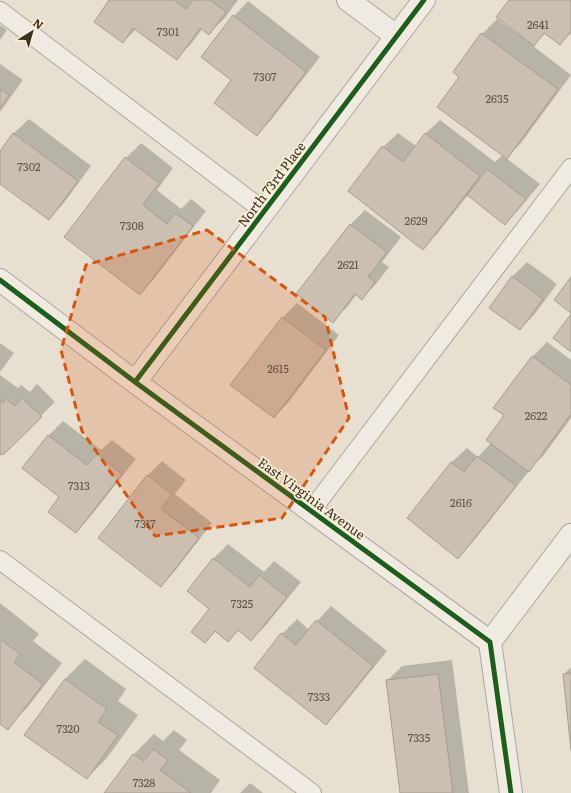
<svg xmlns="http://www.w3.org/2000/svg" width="571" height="793" font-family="Literata,serif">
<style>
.shadow{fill:#0003}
.building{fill:#cbbfb2;stroke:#a89c90}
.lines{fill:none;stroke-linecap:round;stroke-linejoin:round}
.service-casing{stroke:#ada599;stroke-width:20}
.minor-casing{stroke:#ada599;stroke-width:24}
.service{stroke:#efebe3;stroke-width:18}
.minor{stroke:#efebe3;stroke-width:22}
.cycleway-casing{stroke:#f7eed8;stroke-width:8}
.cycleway{stroke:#1b5e20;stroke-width:5}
.marked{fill:#d7550e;fill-opacity:0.2;stroke:#d7550e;stroke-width:3;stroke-dasharray:8 5;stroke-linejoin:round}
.labels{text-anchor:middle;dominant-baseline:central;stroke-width:3.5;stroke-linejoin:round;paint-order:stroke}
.number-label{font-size:11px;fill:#605244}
.street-label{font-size:13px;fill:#3d2e20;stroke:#f7eed8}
</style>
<rect width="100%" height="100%" fill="#e7e0d1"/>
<!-- shadow -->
<path class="shadow" d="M111,0H238L224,19L209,33L203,28L191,44L177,58L136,29L123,42Z
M510,0H571V33L560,44L545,33L533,46L571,75L521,143L506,158L540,184L519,209L505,224L468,195L437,234L423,248L383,147L398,133L416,146L425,134L440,120L495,162L503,155L460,77L454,72L482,34L497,19L519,35L520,34Z
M248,1L320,57L271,120L257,135L233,80L234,16Z
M0,25L7,30L0,40Z
M0,64L23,80L0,112Z
M29,119L91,166L63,204L49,219L0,182V152L14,133Z
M141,143L173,168L157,190L181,209L191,199L206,211L154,279L140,294L65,237L126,158Z
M365,210L401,237L382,262L389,267L376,284L362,298L357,294L347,307L332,321L297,294L351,224Z
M527,262L557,284L534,315L520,329L490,308L513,276Z
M297,303L339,335L288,403L274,417L282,318Z
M547,342L571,360V418L543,456L528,470L529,471L472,543L458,557L408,518L452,462L467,448L478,457L491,443L532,357Z
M0,343L14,353L0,372Z
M0,375L18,388L21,385L30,392L37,384L55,402L0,456Z
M63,421L101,450L112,440L136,459L90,517L76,532L61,497L23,468L49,435Z
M162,461L186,480L175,494L212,523L175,571L161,586L99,538L148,475Z
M228,544L264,572L274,561L301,582L266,625L251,640L239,630L228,641L216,631L205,642L210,609L188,591L214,558Z
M0,603L39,634L33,641L62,663L27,708L7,728L0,723Z
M331,606L387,651L340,709L326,723L256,668L282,634L297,619L309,630Z
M85,659L126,689L118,701L138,715L107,758L87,778L26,734L65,679Z
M452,660L469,793H401L387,681L402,666Z
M571,667V741L564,674Z
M174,730L187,740L179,750L220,780L211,793H106L134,754L154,734L163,741Z
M250,783L263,793H240Z"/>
<!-- building -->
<path class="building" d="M109,0H174L186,9L193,0H210L226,12L209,35L200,28L177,60L133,28L123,43L94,22Z
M509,0H571V31L560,45L544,33L534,46L496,17Z
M233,15L306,72L257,136L214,103L231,80L201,57Z
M481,33L558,89L507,159L437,107L459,77L453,72Z
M0,89L9,95L0,108Z
M13,133L78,181L49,220L0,184V151Z
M425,133L480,176L423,250L348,191L382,146L403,162Z
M125,157L159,183L143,205L167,224L175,213L193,226L140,295L64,237Z
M487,169L526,199L505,225L467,195Z
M350,224L387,252L368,277L375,282L362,300L355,294L333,323L296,294Z
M512,276L543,299L520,330L489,308Z
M571,277V313L554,300Z
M571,314V352L553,338Z
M282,317L326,350L274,418L230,385Z
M532,356L571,385V414L529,472L486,440L504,415L493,408Z
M22,398L42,417L3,455L1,453L0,455V400L3,403L6,399L15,406Z
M48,435L87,465L97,454L122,474L76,533L48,512L59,497L22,468Z
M477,456L516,486L458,559L407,518L451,462L464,472Z
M147,475L172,494L161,509L199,538L161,587L98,538Z
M213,558L250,587L259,575L287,597L251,641L238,630L228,642L215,631L205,643L191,632L209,609L187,591Z
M316,620L373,666L326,725L254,668L281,633L296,645Z
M0,639L20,654L14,662L43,684L8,730L0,724Z
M571,673V750L563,674Z
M438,674L453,793H400L386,680Z
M65,679L107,709L98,722L118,735L87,779L24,735Z
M153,749L168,760L160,770L191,793H104L133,754L144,761Z"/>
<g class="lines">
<!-- service casing -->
<g class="service-casing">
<path id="service" d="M0,11L264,211
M311,511L571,168
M0,560L312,793"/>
</g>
<!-- minor casing -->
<g class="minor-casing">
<path id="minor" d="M348,0L396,36
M0,280L135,382L490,642L511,793
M135,382L424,0
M490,642L571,535"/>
</g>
<!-- service -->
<use href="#service" class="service"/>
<!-- minor -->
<use href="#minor" class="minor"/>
<!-- cycleway casing -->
<g class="cycleway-casing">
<path id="cycleway" d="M0,280L135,382L490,642L511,793
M135,382L424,0"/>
</g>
<!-- cycleway -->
<use href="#cycleway" class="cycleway"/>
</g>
<!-- marked area -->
<path class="marked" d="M207,230L325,317L349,418L282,518L155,536L82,431L61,350L86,265Z"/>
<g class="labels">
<!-- number labels -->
<g class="number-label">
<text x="538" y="24">2641</text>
<text x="168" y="31">7301</text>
<text x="265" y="76">7307</text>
<text x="497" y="98">2635</text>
<text x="29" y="166">7302</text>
<text x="416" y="220">2629</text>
<text x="132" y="225">7308</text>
<text x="348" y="264">2621</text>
<text x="278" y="368">2615</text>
<text x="536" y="415">2622</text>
<text x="79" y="485">7313</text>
<text x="461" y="502">2616</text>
<text x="145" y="523">7317</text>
<text x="242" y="603">7325</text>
<text x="319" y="696">7333</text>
<text x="68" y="728">7320</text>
<text x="419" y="737">7335</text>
<text x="144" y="782">7328</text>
</g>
<!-- street labels -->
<g class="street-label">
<text transform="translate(271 184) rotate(-53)">North 73rd Place</text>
<text transform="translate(312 498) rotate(36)">East Virginia Avenue</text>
</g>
</g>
<!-- north arrow -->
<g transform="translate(32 32) rotate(37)" stroke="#f7eed8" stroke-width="3" paint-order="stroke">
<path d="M0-3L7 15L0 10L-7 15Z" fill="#3d2e20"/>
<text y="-6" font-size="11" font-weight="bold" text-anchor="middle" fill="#3d2e20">N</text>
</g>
</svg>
